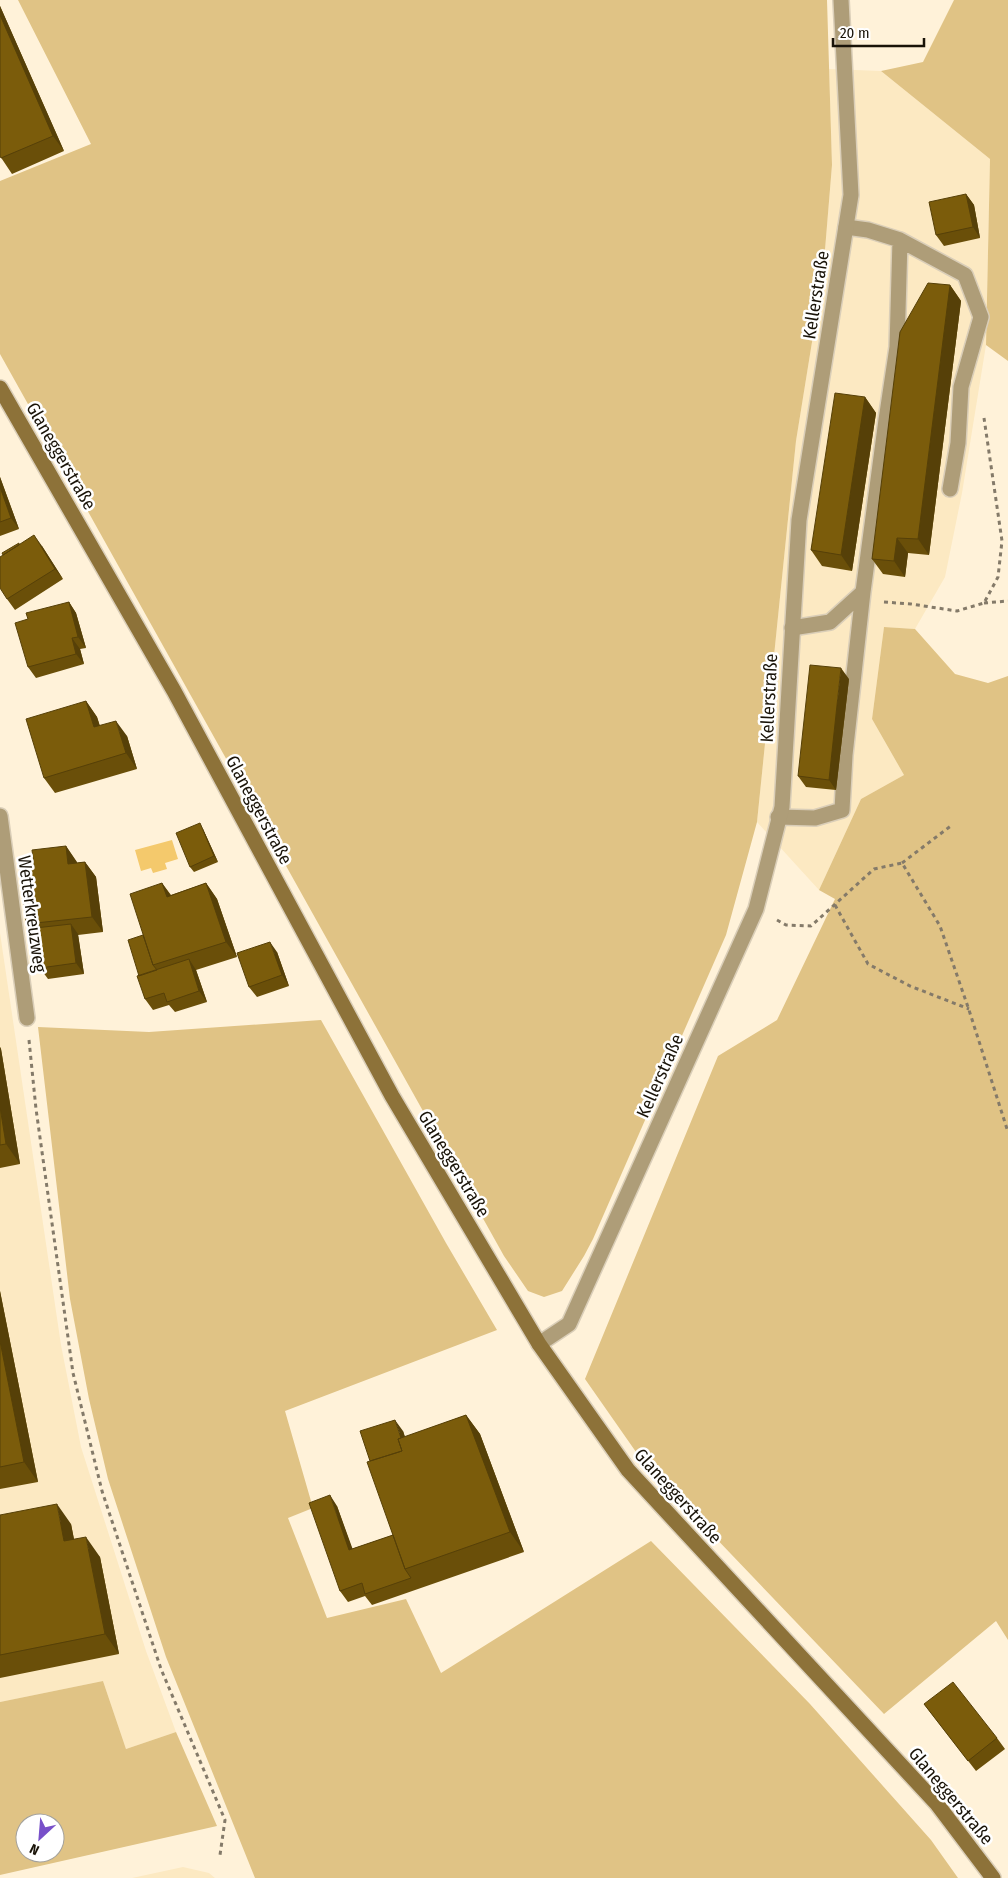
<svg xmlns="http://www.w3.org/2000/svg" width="1008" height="1878" font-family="'Fira Sans Condensed',sans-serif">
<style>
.built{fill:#fce9c2}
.green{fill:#e0c385;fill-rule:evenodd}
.water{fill:#f4c96c}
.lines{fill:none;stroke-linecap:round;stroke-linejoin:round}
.lane-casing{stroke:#daceb8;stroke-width:18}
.street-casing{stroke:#daceb8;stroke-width:18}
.secondary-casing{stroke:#daceb8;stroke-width:18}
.path{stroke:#847a69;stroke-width:3;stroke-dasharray:4 4;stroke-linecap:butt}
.lane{stroke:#ae9d78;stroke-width:15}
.street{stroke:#ae9d78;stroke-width:15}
.secondary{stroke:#8d7239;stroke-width:15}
.wall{fill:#6a4f09}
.shaded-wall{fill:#564008}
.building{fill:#7b5c0b;stroke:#564008}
.labels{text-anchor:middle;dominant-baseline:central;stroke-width:5;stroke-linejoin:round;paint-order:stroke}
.street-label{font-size:18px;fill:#191308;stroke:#fff}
</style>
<rect width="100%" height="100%" fill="#fff2d9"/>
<!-- built -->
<path class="built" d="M829,69L881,71L990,159L986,345L962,493L945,577L915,629L884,627L872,719L904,775L861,799L819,890L757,822L796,441L823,274L832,165Z
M0,933L61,1345L81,1447L146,1651L176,1732L126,1749L103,1681L0,1702Z
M183,1867L209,1873L215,1878H132Z"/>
<!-- green -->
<path class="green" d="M18,0H827L832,165L823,274L796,441L757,822L726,935L593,1239L584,1256L562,1291L544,1297L528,1291L504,1256L0,354V181L91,144Z
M954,0H1008V361L986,345L990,159L881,71L923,62Z
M884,627L915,629L955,674L988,683L1008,676V1640L996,1621L884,1714L643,1462L585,1379L718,1056L777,1020L835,899L819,890L861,799L904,775L872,719Z
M321,1020L446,1243L497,1330L285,1411L313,1508L288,1518L327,1618L406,1599L441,1673L651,1541L810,1704L931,1840L958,1878H255L166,1657L108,1479L89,1399L70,1299L38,1027L149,1032Z
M103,1681L126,1749L176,1732L217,1826L0,1875V1702ZM25,1823H55V1853H25Z"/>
<!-- water -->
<path class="water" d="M172,840L178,859L165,863L167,869L153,873L151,868L141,871L135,850Z"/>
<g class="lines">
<!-- lane casing -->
<g class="lane-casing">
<path id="lane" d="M846,227L868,230L900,240
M792,628L830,622L863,592L886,420L897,347L900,240L965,275L981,317L961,387L958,443L950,489
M778,817L815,818L842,810L845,755L863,592"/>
</g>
<!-- street casing -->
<g class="street-casing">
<path id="street" d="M0,816L27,1018
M539,1344L569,1324L756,909L782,807L799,520L851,195L841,0"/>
</g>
<!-- secondary casing -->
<g class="secondary-casing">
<path id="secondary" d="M0,388L174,691L392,1096L539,1344L628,1470L937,1804L993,1878"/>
</g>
<!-- path -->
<path class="path" d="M884,602L911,604L957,611L984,603L998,577L1002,541L984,418
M984,603L1008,601
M902,863L952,825
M835,905L868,964L910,986L969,1009
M777,920L786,925L811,926L874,869L902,863L940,926L969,1010L1008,1132
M29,1040L36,1109L73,1373L102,1491L161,1669L225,1820L220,1855"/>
<!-- lane -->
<use href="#lane" class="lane"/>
<!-- street -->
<use href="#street" class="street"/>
<!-- secondary -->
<use href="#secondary" class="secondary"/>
</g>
<!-- wall -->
<path class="wall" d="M0,6L64,151L12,174L0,156Z
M966,194L974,205L980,238L944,246L936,235Z
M950,285L961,301L929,555L908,553L905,577L883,574L872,559Z
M865,397L876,413L852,571L822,566L811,550Z
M0,477L19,529L0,536Z
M19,544L42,546L63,579L15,610L7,599Z
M69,602L76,613L86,648L80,649L84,664L36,678L28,667V619Z
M849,679L836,790L806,787L798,776Z
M86,701L97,717L100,726L127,736L137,769L55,793L44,778Z
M203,829L218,862L194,872L190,867Z
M66,846L77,863L85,862L96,877L103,932L78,935L84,974L48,979L40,968L37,939L26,924L34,867Z
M162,883L171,895L206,883L217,899L237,957L196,970L207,1002L175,1012L169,1005L153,1010L145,999L139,976L143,935Z
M277,952L289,986L257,997L249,987Z
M0,1047L1,1049L20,1164L0,1168Z
M0,1291L38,1482L0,1489Z
M466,1415L480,1434L524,1552L372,1605L365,1596L348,1602L340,1591L337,1506L352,1549L393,1535L370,1461L403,1431L405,1437Z
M0,1515L71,1524L74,1539L100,1557L119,1654L0,1678Z
M924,1704L997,1738L1005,1749L976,1771Z"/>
<!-- shaded-wall -->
<path class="shaded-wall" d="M0,6L64,151L53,136L0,15Z
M966,194L974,205L980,238L973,227Z
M950,285L961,301L929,555L918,539Z
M865,397L876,413L852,571L841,555Z
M0,477L19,529L11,518L0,487Z
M34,535L42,546L63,579L55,569Z
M897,538L908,553L905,577L894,561Z
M69,602L76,613L86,648L78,637Z
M72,638L80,649L84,664L76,654Z
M841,668L849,679L836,790L829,780Z
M86,701L97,717L105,743L94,727Z
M116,721L127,736L137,769L126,753Z
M200,823L203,829L218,862L214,856Z
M66,846L77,862L79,879L68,864Z
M85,862L96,877L103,932L92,917Z
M162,883L173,899L167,897Z
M206,883L217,899L237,957L226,942Z
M71,924L78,934L84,974L76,963Z
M270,942L277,952L289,986L282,975Z
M189,959L196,970L207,1002L199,991Z
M0,1047L1,1049L20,1164L6,1144L0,1107Z
M0,1291L38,1482L24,1462L0,1341Z
M466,1415L480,1434L524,1552L510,1532Z
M395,1420L403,1431L416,1471L409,1460Z
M330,1495L337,1506L357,1561L349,1550Z
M57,1504L71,1524L78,1561L64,1541Z
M86,1537L100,1557L119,1654L105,1634Z"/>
<!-- building -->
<path class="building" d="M0,15L53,136L1,158L0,156Z
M966,194L973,227L936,235L929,202Z
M928,283L950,285L918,539L897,538L894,561L872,559L900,332Z
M835,393L865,397L841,555L811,550Z
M0,487L11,518L0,522Z
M34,535L55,569L7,599L0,588V557Z
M19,543V545L3,555L2,553Z
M69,602L78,637L72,638L76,654L28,667L15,623L28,619L26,613Z
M810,665L841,668L829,780L798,776Z
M86,701L94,727L116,721L126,753L44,778L26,719Z
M200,823L214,856L190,867L176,833Z
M66,846L68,864L85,862L92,917L26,924L20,869L34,867L32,850Z
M162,883L167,897L206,883L226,942L153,965L130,894Z
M71,924L76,963L40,968L35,928Z
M143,935L153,965L157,970L139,976L128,940Z
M270,942L282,975L249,987L237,953Z
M189,959L199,991L167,1002L164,993L145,999L137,976Z
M0,1107L6,1144L0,1145Z
M0,1341L24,1462L0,1467Z
M466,1415L510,1532L405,1569L367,1462L402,1451L398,1439Z
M395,1420L401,1438L398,1439L402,1451L370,1461L360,1431Z
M330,1495L349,1550L393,1535L405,1569L411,1578L365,1594L362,1583L340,1591L309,1503Z
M57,1504L64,1541L86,1537L105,1634L0,1655V1515Z
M953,1682L997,1738L968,1761L924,1704Z"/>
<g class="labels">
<!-- street labels -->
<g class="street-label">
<text transform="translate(816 295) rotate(-81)">Kellerstraße</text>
<text transform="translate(61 456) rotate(60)">Glaneggerstraße</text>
<text transform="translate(769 698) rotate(-87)">Kellerstraße</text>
<text transform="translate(259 810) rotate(62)">Glaneggerstraße</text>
<text transform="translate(32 914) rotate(82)">Wetterkreuzweg</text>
<text transform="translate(660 1076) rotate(-66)">Kellerstraße</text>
<text transform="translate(454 1164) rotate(59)">Glaneggerstraße</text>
<text transform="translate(678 1496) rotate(48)">Glaneggerstraße</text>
<text transform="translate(951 1796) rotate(50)">Glaneggerstraße</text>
</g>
</g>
<!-- north arrow -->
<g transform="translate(40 1838) rotate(206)"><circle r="24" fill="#ffffff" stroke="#a3a19c"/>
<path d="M0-4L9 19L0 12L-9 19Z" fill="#7850c9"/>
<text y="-8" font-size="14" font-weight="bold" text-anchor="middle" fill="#191308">N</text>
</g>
<!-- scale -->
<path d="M833 38v8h91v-8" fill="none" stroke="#191308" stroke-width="2.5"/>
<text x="840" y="38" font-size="15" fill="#191308" stroke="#ffffff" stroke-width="4" paint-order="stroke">20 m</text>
</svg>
